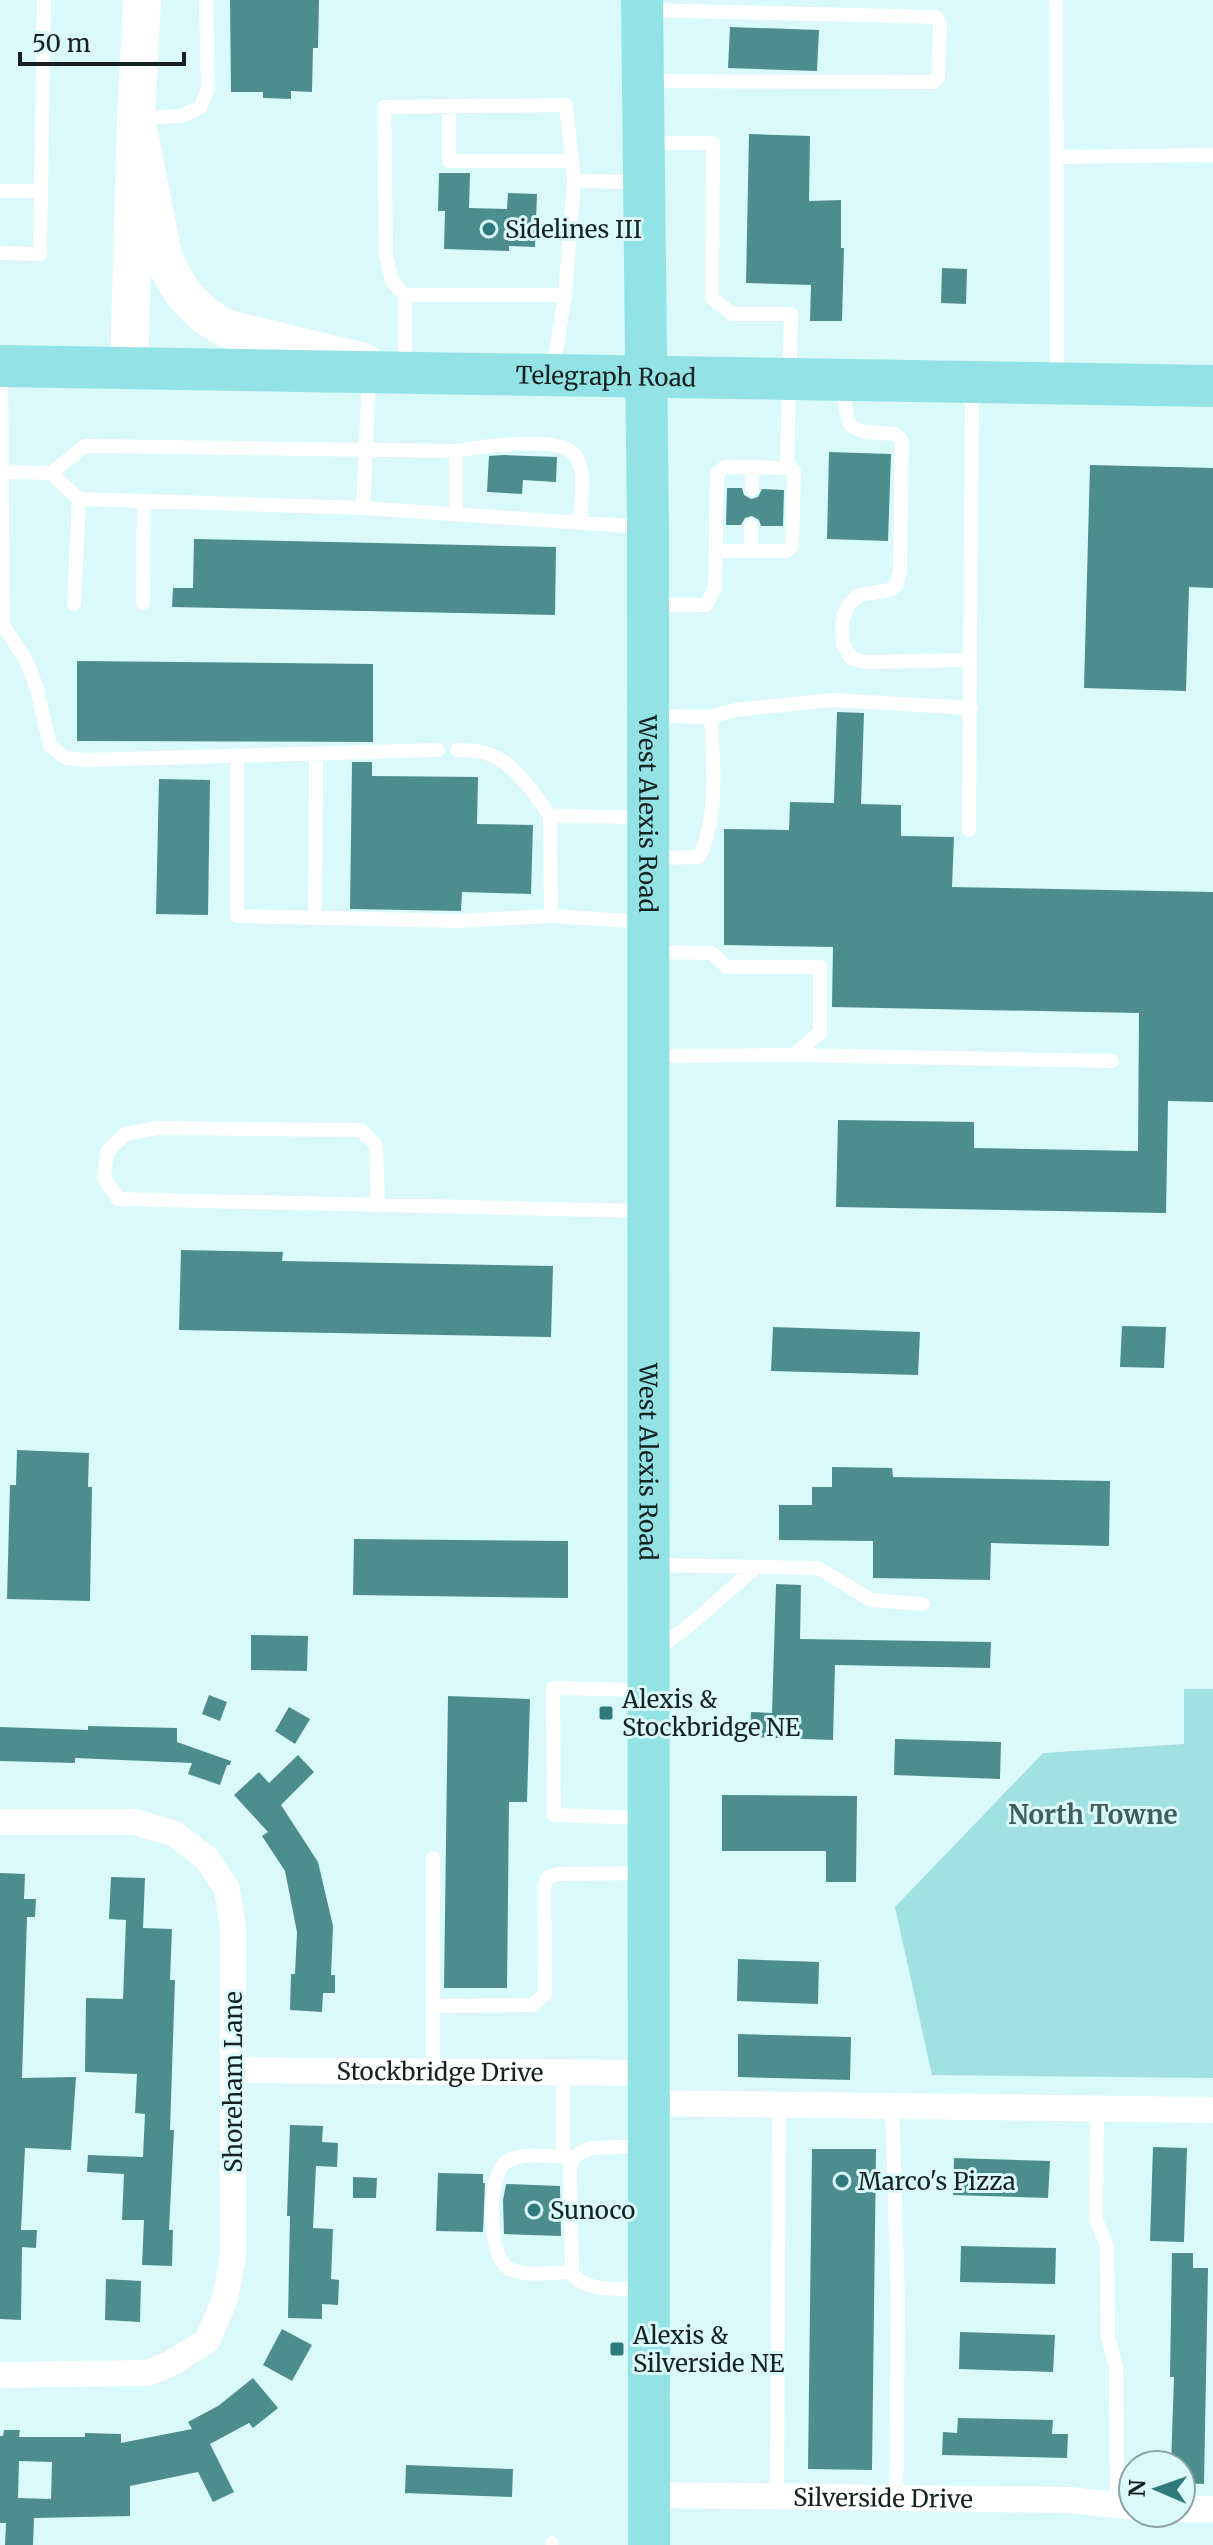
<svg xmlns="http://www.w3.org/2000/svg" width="1213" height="2545" font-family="Merriweather,serif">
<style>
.green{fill:#a1e1e2}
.building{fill:#4d8d8e;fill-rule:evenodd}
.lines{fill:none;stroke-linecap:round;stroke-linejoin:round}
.lane{stroke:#fff;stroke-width:14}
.street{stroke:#fff;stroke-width:26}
.secondary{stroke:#fff;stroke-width:38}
.primary{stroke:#93e3e5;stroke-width:42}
.poi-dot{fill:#317a7c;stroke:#daf9fa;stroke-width:3}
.labels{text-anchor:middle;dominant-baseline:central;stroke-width:6;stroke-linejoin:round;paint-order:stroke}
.poi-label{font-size:24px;fill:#162222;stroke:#daf9fa;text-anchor:start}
.street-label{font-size:24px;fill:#162222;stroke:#daf9fa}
.neighbourhood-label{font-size:26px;font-weight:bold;fill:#425d5e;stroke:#daf9fa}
</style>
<rect width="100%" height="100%" fill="#daf9fa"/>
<!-- green -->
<path class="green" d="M1184,1689H1213V2078L932,2075L895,1907L1043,1753L1184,1744Z"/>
<!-- building -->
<path class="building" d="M230,0H319L318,48H313L312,92L291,91V99L263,98V92H231Z
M730,27L819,30L817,71L728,68Z
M749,134L810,136L809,201L841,200V248H844L842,321H810L811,285L746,283Z
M439,173H470L469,208L507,209L508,193L537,194L535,247L509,246V251L444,249L445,211H438Z
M942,268L967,269L966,304L941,303Z
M829,452L891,454L888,541L827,539Z
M504,455L557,457L556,482L523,480L522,494L487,492L489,456Z
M1090,465L1213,468V588L1189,587L1186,691L1084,688Z
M727,488H742L744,495L751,499L758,497L762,489L784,490L783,526H761L759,520L752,516L745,518L741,525H726Z
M194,539L556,547L555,615L172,607L173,588H193Z
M77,661L373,664V742L77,741Z
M837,712L864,713L861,804L901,805V836L954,837L952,887L1213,892V1102L1168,1101L1166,1213L836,1207L838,1120L974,1122V1148L1138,1151L1139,1013L832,1007L833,947L724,945V829L789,830L790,802L834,803Z
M352,762H372V776L478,777L477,824L533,825L531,894L462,892L461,911L350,909Z
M159,779L210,780L208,915L156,914Z
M181,1250L283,1252L282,1261L553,1266L551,1337L179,1330Z
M1122,1326L1166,1327L1164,1368L1120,1367Z
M773,1327L920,1332L918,1375L771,1371Z
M17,1450L89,1453L88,1487H92L90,1601L7,1599L10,1485H16Z
M832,1467L892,1468L893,1477L1110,1481L1109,1546L991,1543L990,1580L873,1578V1541L779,1540V1505H812V1487H832Z
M354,1539L568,1541V1598L353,1595Z
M776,1584L801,1585L800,1639L991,1642L990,1668L835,1665L833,1740L750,1737L751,1712L772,1713Z
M251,1635L308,1636L307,1671L251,1670Z
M209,1695L227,1702L220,1721L202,1714Z
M448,1696L530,1699L527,1802H509L507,1988H444Z
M289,1707L310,1719L295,1744L275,1731Z
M88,1726L177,1728V1742L231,1761L230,1765H227L220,1785L188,1774L192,1763L75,1758V1763L0,1761V1727L88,1730Z
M895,1739L1001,1742L1000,1779L894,1775Z
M298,1755L314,1772L281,1805L318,1862L333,1926L331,1975H335V1993H323L322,2012L290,2010L291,1974H295L297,1932L285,1871L262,1836L268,1832L234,1795L259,1772L269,1783Z
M722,1795L857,1796L856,1882H826V1851H722Z
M0,1873L25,1874L24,1899H36L35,1917H27L22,2078L76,2077L71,2150L25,2148L21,2230H37L36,2248L22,2247L21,2320L0,2319Z
M111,1877L145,1878L143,1928L172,1929L170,1980H175L170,2130H174L169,2230H173L172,2266L142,2265L144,2220H122L124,2174L87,2172L88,2155L143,2157L145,2114L135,2113L137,2074L85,2072L86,1998L123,1999L126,1920L109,1919Z
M738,1959L819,1962L818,2004L737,2001Z
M738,2034L851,2037L850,2080L738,2077Z
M290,2125L323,2126L322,2142L338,2143L337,2167L316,2166L313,2228L333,2229L331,2279L339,2280L338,2305L322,2304V2319L288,2318L290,2216H287Z
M1153,2147L1187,2148L1184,2242L1150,2241Z
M812,2149H876L872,2470L808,2469Z
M954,2158L1050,2161L1048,2198L953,2195Z
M438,2173L483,2174V2183H485L483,2232L436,2231Z
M353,2177L377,2178L376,2198H353Z
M506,2184L560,2186L561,2236L504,2234L503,2200Z
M961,2246L1056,2248L1055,2284L960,2282Z
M1172,2253H1193V2268H1208L1204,2484L1181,2483V2465H1171L1174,2377H1170Z
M106,2279L141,2281L140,2322L105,2320Z
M282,2329L312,2345L292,2381L263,2365Z
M960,2332L1055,2335L1053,2372L959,2369Z
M253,2378L278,2408L253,2428L249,2423L210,2444L234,2492L213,2502L198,2472L130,2486V2516L34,2518L33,2545H5L6,2523H0V2436H3L4,2430H20L19,2437H85V2433L121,2434V2443L192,2429L188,2422L218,2406ZM19,2461L52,2462L51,2499L18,2498Z
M958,2418L1053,2420L1052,2434H1068L1067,2458L942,2455L943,2432L957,2433Z
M406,2465L513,2469L512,2497L405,2493Z"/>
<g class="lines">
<!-- lane -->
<path class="lane" d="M1056,0L1057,379
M644,10L936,17L940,24L938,78L934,82L648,81
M449,106V161H572
M136,118L181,116L200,108L208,88L206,0
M648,143H713L712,298L732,314H791L787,468
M1057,157L1213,155
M0,191H41
M0,253L40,254L44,0
M405,295H565L574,181
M405,368V295L392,281L386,255L384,107L566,105L574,181L640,182
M553,370L565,295
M1,371L3,625L27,662L37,689L50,746L66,758L87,760L438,750
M845,385C846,434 848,431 895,434L902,441L900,571L897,584L890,590L859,595L848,605L842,621L843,645L852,659L866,662L970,660L972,386
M456,451C479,447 557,435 574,454C588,470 580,503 580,523
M2,472L51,473
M752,489V467
M363,508L369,377
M456,514V451L85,446L51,473L79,499L363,508L643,527
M751,551V526
M143,603L144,501
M74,604L79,499
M652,605H706L715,589L717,474L725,467L791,468L794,472L792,546L787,551H716
M653,716L711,717L736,710L832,700L971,708
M457,750C465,751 474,750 482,752C513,759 533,792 550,816
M237,755V916L460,921L551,916
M644,817L550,816L551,916L645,922
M969,830L970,660
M653,858L699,857C719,817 713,760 711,717
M315,917L316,753
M651,952L712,953L727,967H820V1033L793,1055
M653,1056L793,1055L1112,1061
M378,1205L376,1145L361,1130L157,1128L125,1134L107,1152L104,1178L118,1199L645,1211
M652,1565L818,1568L871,1600L923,1604
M654,1651L690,1625L756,1567
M645,1818L554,1815L553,1688L647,1690
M433,2006L533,2005L545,1994L544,1887L548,1877L558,1874L645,1873
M433,2072V1858
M892,2106L898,2303L896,2498
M1097,2110L1096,2220L1107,2246L1108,2338L1116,2366L1117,2506
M563,2157V2073
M572,2272C554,2272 527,2277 510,2269C487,2259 487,2175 506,2162C522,2151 555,2157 573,2157
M644,2288C619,2288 590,2294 572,2274L570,2169L573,2157L590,2148L647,2146
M777,2497L779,2104
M552,2545V2543"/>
<!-- street -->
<g class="street">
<path d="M0,1822H135L175,1834L207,1859L227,1889L233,1928V2257L225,2299L207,2341L168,2365L147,2373L0,2375"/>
<path id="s1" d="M234,2070L647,2073"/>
<path d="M648,2103L1213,2110"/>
<path id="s2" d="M649,2495L1070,2500L1133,2507"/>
<path d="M1181,2509H1213"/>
</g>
<!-- secondary -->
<path class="secondary" d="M136,118L163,255C176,289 195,313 228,329L364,362
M129,368L136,118L142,0"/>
<!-- primary -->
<g class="primary">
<path id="s3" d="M642,0L648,527L649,2545"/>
<path id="s4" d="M0,366L1213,386"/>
</g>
</g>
<!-- markers -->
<g class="poi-dot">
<circle cx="489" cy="229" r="8"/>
<rect x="598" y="1705" width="16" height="16" rx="4"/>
<circle cx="842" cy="2181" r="8"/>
<circle cx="534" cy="2210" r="8"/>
<rect x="609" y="2341" width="16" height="16" rx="4"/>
</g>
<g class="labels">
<!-- poi labels -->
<g class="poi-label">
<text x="505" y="229">Sidelines III</text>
<text x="622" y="1699">Alexis &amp;<tspan x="622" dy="28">Stockbridge NE</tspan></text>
<text x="858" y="2181">Marco's Pizza</text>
<text x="550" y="2210">Sunoco</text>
<text x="633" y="2335">Alexis &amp;<tspan x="633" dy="28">Silverside NE</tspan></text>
</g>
<!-- street labels -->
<g class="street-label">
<text stroke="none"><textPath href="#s4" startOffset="606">Telegraph Road</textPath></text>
<text stroke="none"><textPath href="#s3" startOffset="814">West Alexis Road</textPath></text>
<text stroke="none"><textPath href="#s3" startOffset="1462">West Alexis Road</textPath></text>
<text stroke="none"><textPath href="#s1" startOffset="206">Stockbridge Drive</textPath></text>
<text transform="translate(233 2082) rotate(-90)">Shoreham Lane</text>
<text stroke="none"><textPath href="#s2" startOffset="234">Silverside Drive</textPath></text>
</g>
<!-- neighbourhood labels -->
<g class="neighbourhood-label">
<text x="1093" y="1814">North Towne</text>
</g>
</g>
<!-- north arrow -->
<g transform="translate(1157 2489) rotate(272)"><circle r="38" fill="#daf9fa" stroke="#8ca3a4" stroke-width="2"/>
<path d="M0-6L14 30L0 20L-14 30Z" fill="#317a7c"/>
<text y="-12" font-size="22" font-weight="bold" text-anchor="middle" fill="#162222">N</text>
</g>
<!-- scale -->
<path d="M20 52v12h164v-12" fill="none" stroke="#162222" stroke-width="4"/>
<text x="32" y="52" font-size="24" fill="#162222" stroke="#daf9fa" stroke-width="6" paint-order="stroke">50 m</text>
</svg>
